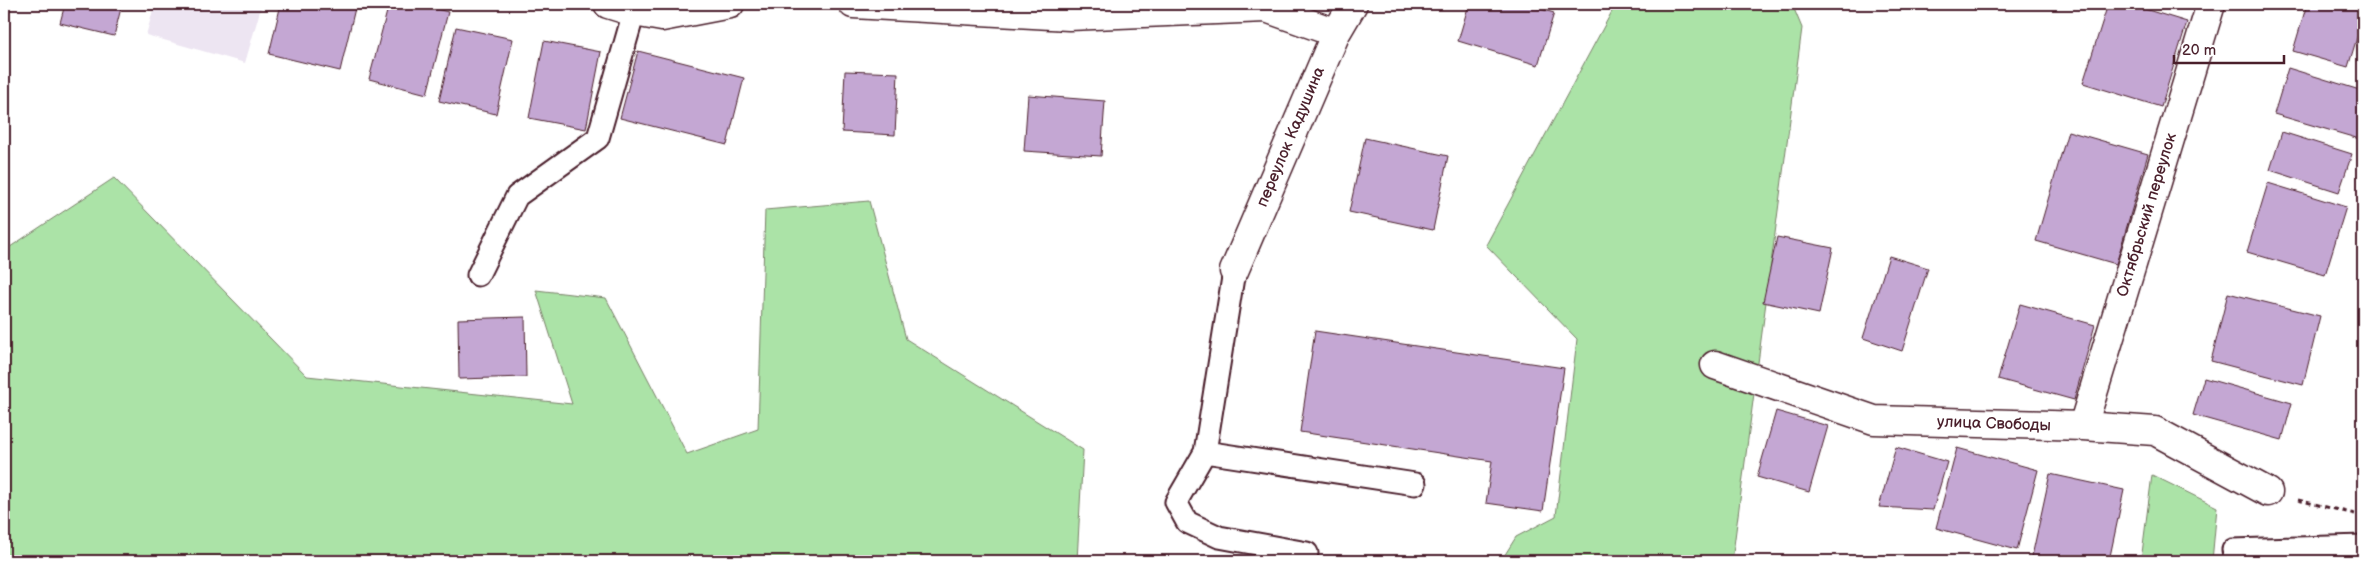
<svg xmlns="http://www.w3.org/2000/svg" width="2367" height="565" font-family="'Balsamiq Sans',sans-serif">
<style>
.built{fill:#ede5f2}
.green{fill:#abe3a7;stroke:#7a8169}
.building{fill:#c4a7d3;stroke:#4a1f2b}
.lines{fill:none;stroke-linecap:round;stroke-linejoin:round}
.lane-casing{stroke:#4a1f2b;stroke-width:25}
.street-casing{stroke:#4a1f2b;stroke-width:31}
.path{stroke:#4a1f2b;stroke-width:3;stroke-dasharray:5 4;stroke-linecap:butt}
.lane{stroke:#fff;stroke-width:21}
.street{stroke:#fff;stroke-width:28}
.labels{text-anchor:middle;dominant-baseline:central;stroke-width:4.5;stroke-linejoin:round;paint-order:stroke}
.street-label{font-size:16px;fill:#4a1f2b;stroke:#fff}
</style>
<rect width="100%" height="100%" fill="#fff"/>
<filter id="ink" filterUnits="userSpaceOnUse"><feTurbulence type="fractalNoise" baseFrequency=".02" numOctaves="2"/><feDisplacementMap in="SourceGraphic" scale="10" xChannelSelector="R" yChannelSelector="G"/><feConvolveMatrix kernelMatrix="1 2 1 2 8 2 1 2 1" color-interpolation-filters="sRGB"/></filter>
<g filter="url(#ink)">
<!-- built -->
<path class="built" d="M155,4H262L245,63L146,35Z"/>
<!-- green -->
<path class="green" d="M1616,4H1792L1802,28L1732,561H1501L1516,537L1556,516L1577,339L1486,245Z
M114,178L307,376L572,404L536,290L606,298L687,454L758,429L765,210L869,201L906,339L1083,450L1077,561H4V251Z
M2152,475L2217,507L2212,561H2141Z"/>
<!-- building -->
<path class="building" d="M65,4H122L114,36L60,23Z
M281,4H356L340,71L269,54Z
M389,4H417L448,12L427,94L369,79Z
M1469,4H1524L1554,13L1538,65L1458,41Z
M2108,4H2128L2187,22L2161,107L2083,83Z
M2307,4H2363V18L2348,67L2293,51Z
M456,27L513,39L496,114L439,101Z
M544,41L601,52L586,129L529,118Z
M638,51L744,78L727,145L620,118Z
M2288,68L2363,91V140L2274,114Z
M845,71L898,73L895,135L842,132Z
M1028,95L1105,101L1101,156L1024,151Z
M2068,131L2148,154L2116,264L2036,241Z
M2282,132L2352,154L2339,192L2270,170Z
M1365,138L1448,156L1433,230L1349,212Z
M2268,183L2346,207L2325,275L2247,252Z
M1777,237L1833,248L1819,314L1763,302Z
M1889,256L1928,268L1902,351L1863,338Z
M2228,293L2320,316L2303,385L2211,361Z
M2020,304L2095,325L2074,400L1998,379Z
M525,317L526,377L459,379L458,319Z
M1315,331L1564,368L1543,511L1486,503L1492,461L1300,432Z
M2204,378L2292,403L2282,440L2193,415Z
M1776,411L1828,426L1809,492L1757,477Z
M1896,447L1947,462L1933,510L1879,507Z
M1957,448L2038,470L2017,550L1936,528Z
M2050,474L2124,490L2109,561H2031Z"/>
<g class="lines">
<!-- lane casing -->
<g class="lane-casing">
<path id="lane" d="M1234,271L1205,452L1415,484
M478,275L517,196L598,138L634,12
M1205,452L1176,502L1187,522L1219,537L1307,553
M2233,550L2363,546"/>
</g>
<!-- street casing -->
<g class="street-casing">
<path id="street" d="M608,4L634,12L662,17L730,4
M853,4L1069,16L1266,8L1336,33
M1234,271L1336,33L1353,4
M1715,365L1874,420L2083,426L2155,431L2268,492
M2083,426L2211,4"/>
</g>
<!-- path -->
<path class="path" d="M2298,500L2355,514"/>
<!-- lane -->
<use href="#lane" class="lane"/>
<!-- street -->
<use href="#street" class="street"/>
</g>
</g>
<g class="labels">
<!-- street labels -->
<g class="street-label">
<text transform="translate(1291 137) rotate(-67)">переулок Кадушина</text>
<text transform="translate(2147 215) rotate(-73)">Октябрьский переулок</text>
<text transform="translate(1994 424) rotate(2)">улица Свободы</text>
</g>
</g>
<!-- margin -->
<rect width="2367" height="565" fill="none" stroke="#fff" stroke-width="20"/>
<rect x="10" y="10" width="2347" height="545" fill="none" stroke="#4a1f2b" stroke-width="2" filter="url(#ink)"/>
<!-- scale -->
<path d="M2174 55v8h110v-8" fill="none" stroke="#4a1f2b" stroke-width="2.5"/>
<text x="2182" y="55" font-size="15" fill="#4a1f2b" stroke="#ffffff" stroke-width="4" paint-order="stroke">20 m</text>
</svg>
